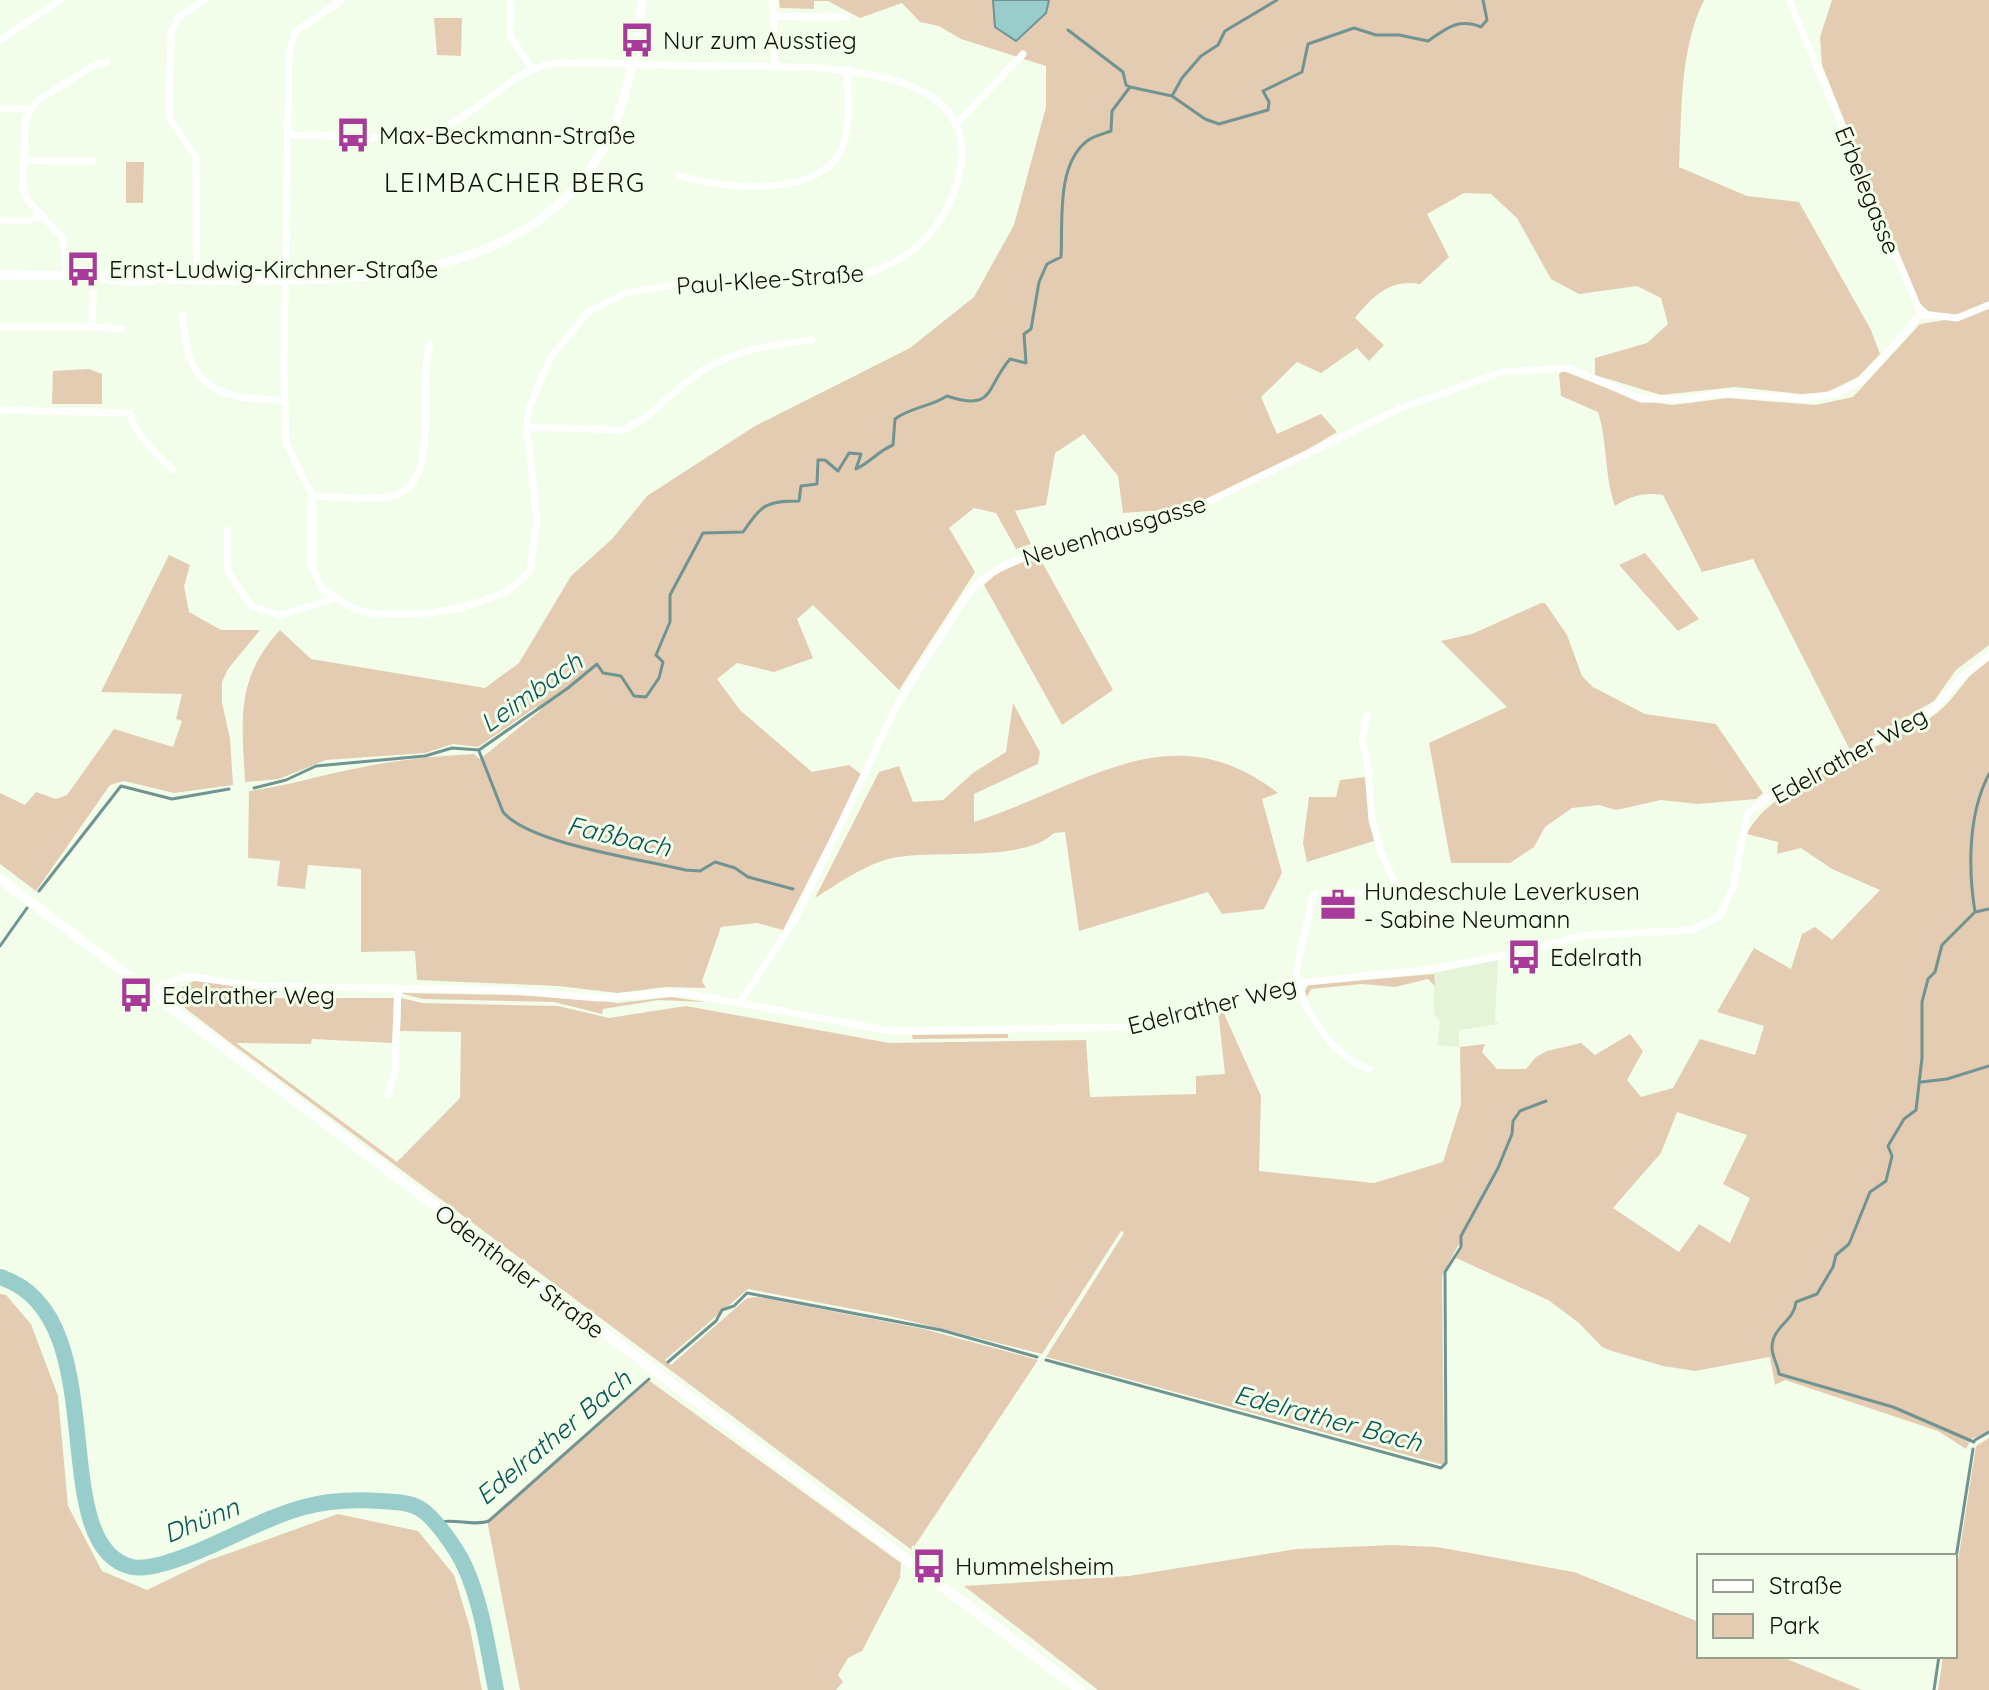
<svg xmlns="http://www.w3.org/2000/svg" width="1989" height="1690" font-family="Quicksand,sans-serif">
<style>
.built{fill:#e4f4d8}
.green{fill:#e4ccb3;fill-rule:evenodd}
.water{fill:#99cdcc;stroke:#6f9492;stroke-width:2}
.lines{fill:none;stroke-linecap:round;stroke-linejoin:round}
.stream{stroke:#6f9492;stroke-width:3}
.river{stroke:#99cdcc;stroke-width:16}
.minor{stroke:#fff;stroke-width:7}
.tertiary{stroke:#fff;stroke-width:9}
.secondary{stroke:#fff;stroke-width:10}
.labels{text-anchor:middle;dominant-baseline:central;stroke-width:6;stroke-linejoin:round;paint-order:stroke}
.poi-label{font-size:24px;fill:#0c1009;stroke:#f2fee9;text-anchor:start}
.street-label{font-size:24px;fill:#0c1009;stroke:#f2fee9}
.neighbourhood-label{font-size:26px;letter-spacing:2px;fill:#0c1009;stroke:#f2fee9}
.water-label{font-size:26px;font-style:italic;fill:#095555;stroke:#f2fee9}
</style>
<rect width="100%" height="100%" fill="#f2fee9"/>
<!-- built -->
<path class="built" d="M1498,960L1495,1021L1499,1024L1459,1030V1047L1437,1045L1440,1022L1434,1013V973Z"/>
<!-- green -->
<path class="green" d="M779,0H1704C1679,51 1682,112 1679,167L1747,196L1799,202L1871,330L1880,354L1858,377L1827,392L1801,394L1735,387L1661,395L1595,375V358L1647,343L1668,324L1661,298L1637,286L1579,294L1551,279L1517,218L1491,194L1464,193L1427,214L1449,257L1420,284C1390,279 1373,296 1355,318L1384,345L1369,361L1357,348L1321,373L1297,362L1261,397L1277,434L1321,414L1337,432C1290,460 1232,494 1179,507C1161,512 1141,511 1123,513L1118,476L1084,434L1055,453L1046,505L1015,511L1031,544L1016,549L996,513L974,508L949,528L975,572L899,690L813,605L797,619L813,658L774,672L737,663L717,679L740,710L812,772L849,765L862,775L783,930L757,923L721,927L702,981L706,988L665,987L618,993L558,986L417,980L415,951L361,952V869L308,865L305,889L277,886L280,861L248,858L249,791C287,786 321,775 358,768C395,760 436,756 474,754L480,759L541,710L536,707L478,747L453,744L425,753L326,760L279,779L245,782C242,719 235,679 280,630L311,659L485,688L519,663L571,576L612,539L647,496L755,426L910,348L974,297L1014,225L1046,107V66L961,39L939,26L920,22L902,3L860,18L828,1H814V9L780,8Z
M1832,0H1989V303L1957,316H1934L1917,301L1822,65L1820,37Z
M434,18H462L461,56L437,55Z
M126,162H144L143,203H126Z
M1989,306V645L1956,670L1934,701L1850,750L1753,559L1702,572L1663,495C1645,492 1630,496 1615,506C1604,475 1608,444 1598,412L1561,396L1559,374L1563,371L1638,400L1672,405L1728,398L1816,405L1853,397L1920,324L1957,318Z
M89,369L102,374V404H52L53,371Z
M1645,553L1699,619L1678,631L1619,565Z
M169,555L190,565L184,586L189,612L221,630H260L228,669L222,682V703L230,738L233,785L174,793L124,781L110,785L36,891L0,864V793L25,805L36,792L56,799L67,795L114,729L173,747L182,721L176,719L182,694L101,692Z
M1038,555L1113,690L1062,725L984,585L996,574Z
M1541,603H1545L1567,635L1582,676L1593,687L1645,714L1716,724L1763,793L1756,799L1698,804L1661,800L1616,810L1599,805L1572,808L1545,827L1534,847L1510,863H1451L1429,743L1507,707L1441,641L1472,634Z
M1989,658V1433L1971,1439L1966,1449L1938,1431L1785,1380L1775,1385L1770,1357L1695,1371L1663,1366L1612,1351L1602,1347L1579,1323L1548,1300L1456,1258L1463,1247L1459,1244L1442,1276L1444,1465L1046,1357L1124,1233L1121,1231L1042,1354L890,1316L748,1289L665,1360L671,1365L747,1298L758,1297L924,1329L1038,1360L912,1550L228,1041L185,1008L181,996L194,992L253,998H394L392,1043L312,1039L311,1044L236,1043L397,1162L460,1098L461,1032L400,1031L401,998L422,1003L558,1006L609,1018L686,1006L889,1043L1086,1040L1090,1097L1196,1094V1076L1225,1074L1218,1010L1222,1009L1261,1096L1259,1171L1374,1183L1443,1162L1461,1104L1460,1047L1485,1044L1482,1052L1497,1069H1526L1536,1057L1547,1051L1581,1043L1595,1055L1630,1034L1643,1051L1627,1080L1641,1097L1673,1088L1700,1039L1755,1055L1764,1026L1717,1012L1754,948L1791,969L1802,934L1815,927L1832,940L1880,890L1832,869L1801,848L1777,854L1778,842L1747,834C1770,783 1884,749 1933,716C1955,701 1967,673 1989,658ZM1677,1112L1747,1135L1723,1184L1750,1198L1730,1243L1699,1224L1679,1252L1613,1208L1661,1153Z
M1013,703L1040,752L1038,764L974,794V822C1084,787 1171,710 1278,793L1262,799L1282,873L1264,909L1222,914L1208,892L1079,931L1065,832L1054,833C1024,863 934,849 892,858C864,865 839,883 815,898L879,772L899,766L913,802L943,800L973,773L1006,752Z
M1365,777L1374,841L1307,862L1303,843L1309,797H1336L1340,780Z
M1434,974L1435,986L1428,979L1395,987L1362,984L1311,989L1307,997L1305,991L1308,985Z
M194,981L279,991V995L179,989Z
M400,993L558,996L618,1003L671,997L706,1002L659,1000L603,1009L602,1014L554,1002L423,999Z
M1008,1034V1038L913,1039L912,1035Z
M0,1294L6,1295L31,1324L58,1396L68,1506L102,1571L147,1590L207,1561L338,1514L418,1531L454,1575L470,1628L482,1690H0Z
M647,1379L901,1563L900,1578L862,1651L848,1658L838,1675L843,1682L836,1690H520L487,1520Z
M1989,1438V1690H1938L1943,1656H1955V1580L1976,1446Z
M1393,1545L1437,1547L1574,1572L1699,1622V1656H1780L1862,1690H1098L964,1586L1129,1576L1297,1549Z"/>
<!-- water -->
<path class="water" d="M993,0H1049L1046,13L1016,41L995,27Z"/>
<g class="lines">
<!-- stream -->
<path class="stream" d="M1068,30L1123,72L1126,85L1130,87
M1172,96L1182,78L1201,56L1218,45L1225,31L1277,0
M479,751L503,812C530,844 641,859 685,870L700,871L715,862L735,868L748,877L793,889
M254,788L286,780L316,766L425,756L452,748L479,750L568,688L597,664L603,673L621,676L634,696L646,697L659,678L663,662L656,655L670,622V595L703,533L743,532C762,505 765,501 799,501L801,486L817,484L818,460H825L838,471L849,453L861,454L856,469C871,462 878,451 893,445L895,419C911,407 930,407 947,396C995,412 985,388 1010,359L1026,363L1024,334L1031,329L1039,282L1047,264L1061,257C1063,222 1056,165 1087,141C1093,136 1103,134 1111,131L1112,111L1130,87L1172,96L1205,119L1219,124L1268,110L1269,102L1263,91L1302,72L1308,44L1354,28L1376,35H1399L1428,41C1447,28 1458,18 1481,27L1487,20L1483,0
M39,891L121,786L172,799L229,789
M1975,912L1989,909
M0,946L27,908
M1921,1082L1947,1079L1989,1066
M1046,1360L1441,1468L1446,1463L1445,1272L1461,1247V1236L1498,1168L1512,1134L1513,1121L1520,1111L1546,1101
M668,1362L716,1321L722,1310L734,1306L747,1293L941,1330L1037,1357
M1975,1440L1989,1432
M1974,1442L1893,1407L1779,1374C1778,1365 1772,1356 1772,1348C1772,1326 1794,1322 1796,1302L1817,1294L1833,1267L1836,1255L1849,1244L1870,1192L1886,1181L1892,1156L1888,1146L1904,1119L1916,1110L1922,1058V1002L1928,979L1935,972L1942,945L1975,912C1968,868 1968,814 1989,774
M434,1523C454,1517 472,1527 489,1521L649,1379
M1955,1564L1973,1449
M1934,1690L1939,1656"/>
<!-- river -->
<path class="river" d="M0,1277C118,1314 42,1546 132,1567C155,1572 209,1547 230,1537C287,1510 317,1497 380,1501C396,1502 414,1502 426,1513C439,1524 458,1551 465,1567C482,1604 488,1650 496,1690"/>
<!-- minor -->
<path class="minor" d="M511,0L510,36L533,70
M773,0L775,67
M1789,0L1921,314L1957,318L1989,305
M775,16L846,17
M0,40L61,0
M0,108L30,109
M956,124L1023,54
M289,135C325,134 394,142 426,134C474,122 505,71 555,63C608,62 661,66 714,66C797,68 1010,52 952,197C935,241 897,267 852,278L677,284L626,293L588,312L550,358L529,408L527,427L537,520L530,571L507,592L461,608L422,614H376L354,609L322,589L312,567V496L286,443L284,367L289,53L295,32L342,0
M23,160L93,161
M679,175C722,190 828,199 844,143C851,120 847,93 848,69
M0,221H28L42,215
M66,276L63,238L28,201L23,187L25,120L37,101L94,65L106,62
M197,279L196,157L170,118L169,103L171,33L178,18L204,0
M183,314C185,389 218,400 285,400
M0,327H92L94,276
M92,327L122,329
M0,410L130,413C137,438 155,453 173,470
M527,427L623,430C649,418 670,395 693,377C727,352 770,344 812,340
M312,496C335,496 379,502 399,494C441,476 417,384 430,344
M227,530L228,572L251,606L280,615L333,599
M1367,716L1362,741L1367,759L1372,820L1381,852L1399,892L1313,895L1296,972C1300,1009 1334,1057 1369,1069
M152,994L164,984L187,976L256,986L502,990L598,998L679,992L890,1031L1135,1027L1278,985L1432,969L1521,952L1581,936L1692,930L1720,916L1734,884L1747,814L1772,794L1934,709L1960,679L1989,656
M740,1003L796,918L898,703L968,594L982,579L1007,564L1058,545L1195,508L1401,408L1502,372L1569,368L1641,399H1691L1718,393L1807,399L1838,393L1864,379L1921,314
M388,1095L395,1072L398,989"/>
<!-- tertiary -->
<path class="tertiary" d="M0,275L94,276L126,282L152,280
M94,276C117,273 137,276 160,278C194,282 230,280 264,280C371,281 498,273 576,187C621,138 635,64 642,0"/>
<!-- secondary -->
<path class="secondary" d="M0,879L1080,1690"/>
</g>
<!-- icons -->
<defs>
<g id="bus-bare" transform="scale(2.76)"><path d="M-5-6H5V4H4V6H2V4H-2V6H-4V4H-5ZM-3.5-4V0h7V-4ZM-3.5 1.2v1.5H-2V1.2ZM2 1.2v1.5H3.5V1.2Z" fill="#a83b99" stroke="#f2fee9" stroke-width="2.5" paint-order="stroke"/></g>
<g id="office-bare" transform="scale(2.76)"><path d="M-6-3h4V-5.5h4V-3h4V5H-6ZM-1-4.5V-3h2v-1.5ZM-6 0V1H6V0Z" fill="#a83b99" stroke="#f2fee9" stroke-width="2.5" paint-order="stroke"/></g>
</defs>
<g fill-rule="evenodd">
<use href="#bus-bare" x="637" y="40"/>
<use href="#bus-bare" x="353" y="135"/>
<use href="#bus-bare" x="83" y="269"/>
<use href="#office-bare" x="1338" y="905"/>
<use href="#bus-bare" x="1524" y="957"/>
<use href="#bus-bare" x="136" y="995"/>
<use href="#bus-bare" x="929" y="1566"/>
</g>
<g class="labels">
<!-- poi labels -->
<g class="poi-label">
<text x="663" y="40">Nur zum Ausstieg</text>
<text x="379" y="135">Max-Beckmann-Straße</text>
<text x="109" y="269">Ernst-Ludwig-Kirchner-Straße</text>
<text x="1364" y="891">Hundeschule Leverkusen<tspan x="1364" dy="28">- Sabine Neumann</tspan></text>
<text x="1550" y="957">Edelrath</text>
<text x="162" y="995">Edelrather Weg</text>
<text x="955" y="1566">Hummelsheim</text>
</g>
<!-- street labels -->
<g class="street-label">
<text transform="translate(1868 190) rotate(68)">Erbelegasse</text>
<text transform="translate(770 279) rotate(-4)">Paul-Klee-Straße</text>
<text transform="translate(1114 530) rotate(-17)">Neuenhausgasse</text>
<text transform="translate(1849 755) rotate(-29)">Edelrather Weg</text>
<text transform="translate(1212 1005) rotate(-14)">Edelrather Weg</text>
<text transform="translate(520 1271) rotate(37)">Odenthaler Straße</text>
</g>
<!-- neighbourhood labels -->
<g class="neighbourhood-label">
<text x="515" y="182">LEIMBACHER BERG</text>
</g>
<!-- water labels -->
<g class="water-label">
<text transform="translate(531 692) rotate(-35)">Leimbach</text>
<text transform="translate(619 836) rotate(13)">Faßbach</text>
<text transform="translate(1328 1418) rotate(15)">Edelrather Bach</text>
<text transform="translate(553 1437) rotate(-40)">Edelrather Bach</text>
<text transform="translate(201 1520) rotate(-22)">Dhünn</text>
</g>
</g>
<!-- legend -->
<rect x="1697" y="1554" width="260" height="104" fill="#f2fee9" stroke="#969f8f" stroke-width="2"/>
<rect x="1713" y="1580" width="40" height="12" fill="#ffffff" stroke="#969f8f" stroke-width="2"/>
<text x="1769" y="1594" font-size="24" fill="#0c1009">Straße</text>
<rect x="1713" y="1614" width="40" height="24" fill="#e4ccb3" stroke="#969f8f" stroke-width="2"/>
<text x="1769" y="1634" font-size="24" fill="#0c1009">Park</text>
</svg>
